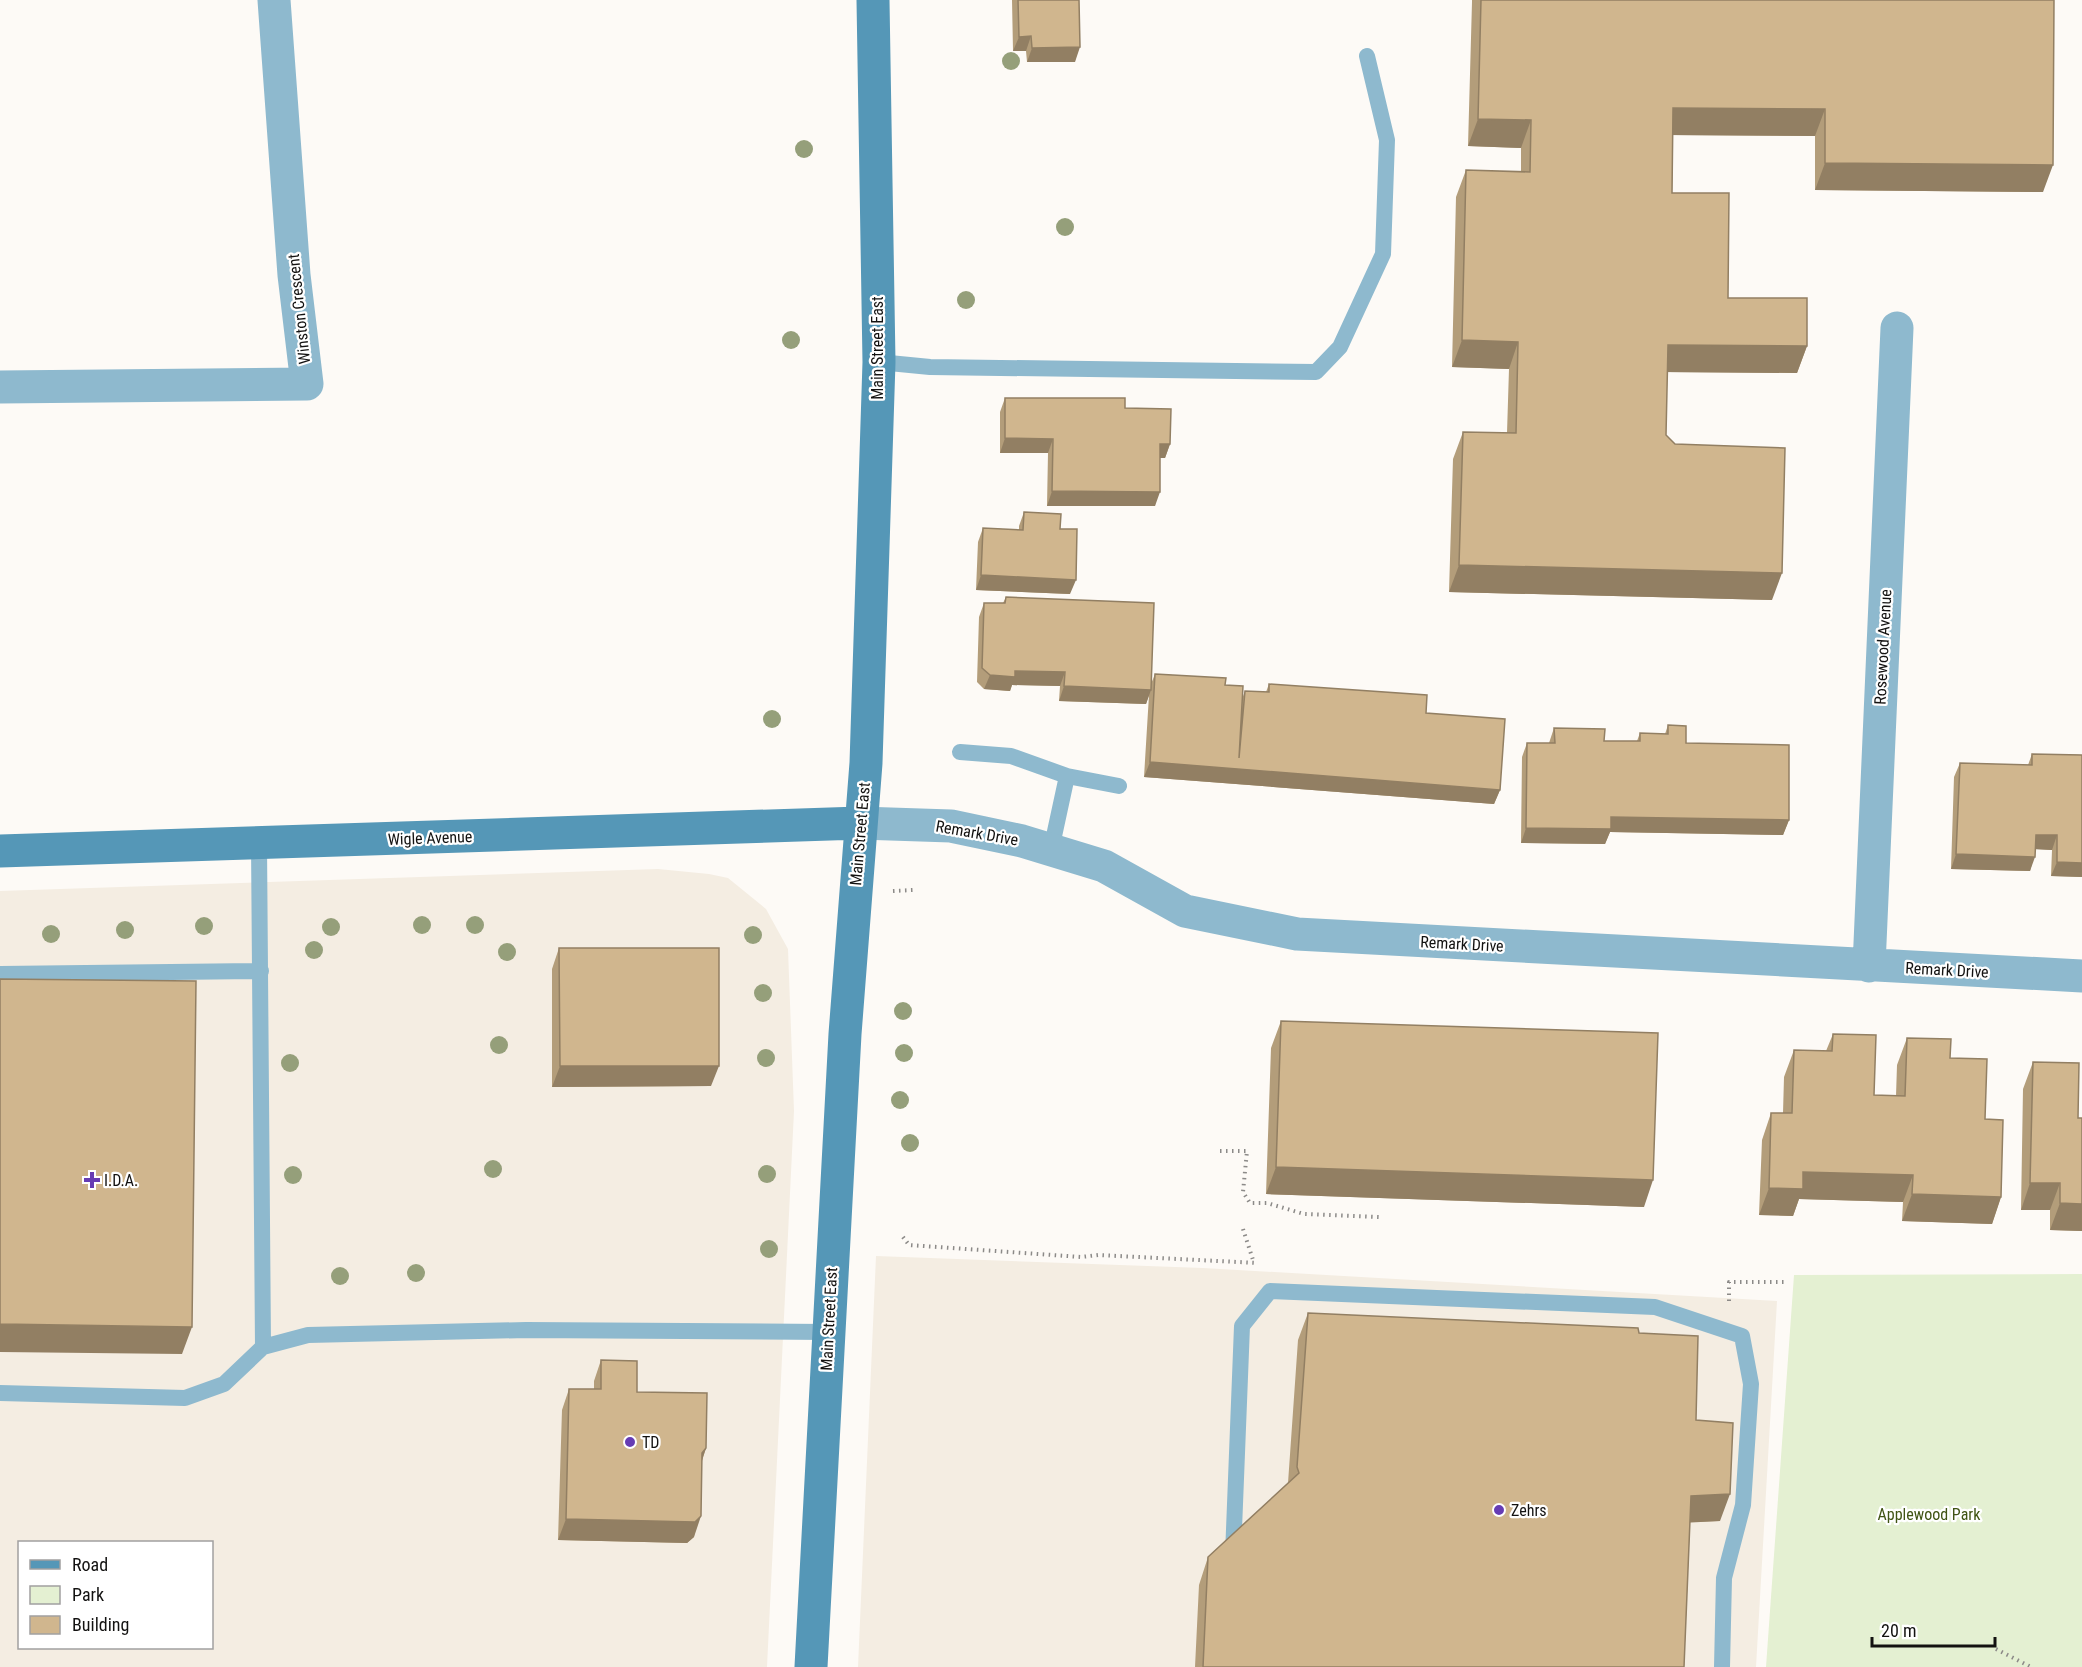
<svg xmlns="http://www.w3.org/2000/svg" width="2082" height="1667" font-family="'Roboto Condensed',sans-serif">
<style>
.built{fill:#f4ede2;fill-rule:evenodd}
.green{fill:#e4f0d2}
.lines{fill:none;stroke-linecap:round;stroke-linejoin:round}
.path{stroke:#8c8a88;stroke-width:4;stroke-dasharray:1.5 4.5;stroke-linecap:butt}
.lane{stroke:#8eb9ce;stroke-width:16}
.street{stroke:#8eb9ce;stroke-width:33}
.secondary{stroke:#5597b7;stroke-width:33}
.tree{fill:#959f7a}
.wall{fill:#b39d7a}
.shaded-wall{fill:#927f63}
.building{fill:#d0b68e;stroke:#927f63;stroke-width:1.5}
.poi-dot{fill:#663cb4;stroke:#fff;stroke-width:2}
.labels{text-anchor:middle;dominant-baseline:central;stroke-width:4.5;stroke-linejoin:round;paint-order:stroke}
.street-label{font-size:16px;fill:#131211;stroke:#fff}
.poi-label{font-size:16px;fill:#131211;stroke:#fff;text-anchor:start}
.park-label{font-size:16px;fill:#405414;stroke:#fff}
</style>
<rect width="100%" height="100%" fill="#fdfaf6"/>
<!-- built -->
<path class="built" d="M658,869L709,874L728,878L766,909L788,949L794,1111L767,1667H0V891ZM20,1542H212V1648H20Z
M876,1256L1203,1268L1777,1301L1756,1667H858Z"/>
<!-- green -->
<path class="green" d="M2082,1274V1667H1766L1794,1275Z"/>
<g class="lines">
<!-- path -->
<path class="path" d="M893,891L913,890
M1220,1151H1247L1243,1192L1250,1203H1267L1304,1214L1379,1217
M1243,1229L1254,1263
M903,1237L909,1245L1081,1257L1098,1255L1258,1263
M1729,1301V1282H1784
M1996,1649L2031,1667"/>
<!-- lane -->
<path class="lane" d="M879,362L930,367L1316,372L1340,347L1383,254L1387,140L1367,56
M960,752L1011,756L1067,776L1051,850
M1067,776L1119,786
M259,844L263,1347
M0,974L261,971
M0,1393L185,1398L224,1384L263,1347L308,1335L526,1330L828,1332
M1233,1555L1242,1326L1270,1291L1655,1307L1742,1336L1751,1384L1743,1505L1724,1578L1722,1667"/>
<!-- street -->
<path class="street" d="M0,387L307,384L294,275L274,0
M860,823L951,826L1022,841L1104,866L1185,911L1297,934L2082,976
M1869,966L1897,328"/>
<!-- secondary -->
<path class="secondary" d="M0,851L860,823
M811,1667L845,1034L866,763L879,362L873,0"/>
</g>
<!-- trees -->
<g class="tree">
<circle cx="1011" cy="61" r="9"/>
<circle cx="804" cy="149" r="9"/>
<circle cx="1065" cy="227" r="9"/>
<circle cx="966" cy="300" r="9"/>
<circle cx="791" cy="340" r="9"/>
<circle cx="772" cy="719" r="9"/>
<circle cx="422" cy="925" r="9"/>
<circle cx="475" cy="925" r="9"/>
<circle cx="204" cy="926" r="9"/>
<circle cx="331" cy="927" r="9"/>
<circle cx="125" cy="930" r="9"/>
<circle cx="51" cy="934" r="9"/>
<circle cx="753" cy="935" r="9"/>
<circle cx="314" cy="950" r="9"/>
<circle cx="507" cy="952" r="9"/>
<circle cx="763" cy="993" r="9"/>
<circle cx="903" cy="1011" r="9"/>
<circle cx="499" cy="1045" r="9"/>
<circle cx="904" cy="1053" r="9"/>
<circle cx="766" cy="1058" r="9"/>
<circle cx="290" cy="1063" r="9"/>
<circle cx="900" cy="1100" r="9"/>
<circle cx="910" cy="1143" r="9"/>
<circle cx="493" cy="1169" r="9"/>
<circle cx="767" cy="1174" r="9"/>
<circle cx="293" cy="1175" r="9"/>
<circle cx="769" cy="1249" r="9"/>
<circle cx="416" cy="1273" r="9"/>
<circle cx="340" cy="1276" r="9"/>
</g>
<!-- wall -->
<path class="wall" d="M1012,0H1079L1075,62H1027L1026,51H1013Z
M1472,0H2054L2043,192L1815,190V136L1673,135L1672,193L1728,298L1807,346L1797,373L1667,372L1666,435L1772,600L1449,592L1453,459L1463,432L1507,433L1509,369L1452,367L1456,197L1466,170L1521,172V148L1468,146L1472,2Z
M1005,398L1125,408L1170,444L1165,458H1160L1155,506H1047L1048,453H1000V412Z
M1024,512L1060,529L1070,594L976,590L978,542L983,528L1019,530V526Z
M1006,597L1151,684L1155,674L1225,685L1242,699L1245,691L1266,692L1269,684L1426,713L1500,790L1494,804L1144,777L1149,695L1146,704L1059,701L1060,686L1012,685L1010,691L984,689L977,682L979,617L984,603H1003Z
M1668,725L1686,743L1789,820L1783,835L1610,832L1605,844L1521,843L1522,757L1527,743H1549L1554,728L1604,741H1637L1640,733L1665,734Z
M2032,754L2082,755V877L2051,876L2052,850L2036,849L2030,871L1951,869L1954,777L1960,763L2028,765Z
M559,948L711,1086L552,1087V969Z
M1281,1021L1644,1207L1266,1194L1271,1048Z
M1833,1034L1874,1095L1896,1096L1897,1065L1907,1038L1950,1058L1985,1119L2001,1197L1992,1224L1902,1221L1903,1202L1799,1199L1793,1216L1759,1215L1762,1140L1771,1113H1783L1784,1077L1794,1050L1826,1051Z
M2033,1062L2082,1231L2050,1230V1210H2021L2023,1089Z
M1308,1313L1639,1333L1696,1420L1720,1521L1690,1522L1684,1667H1195L1199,1585L1208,1557L1288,1483L1298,1340Z
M601,1360L637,1392L706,1448L702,1461L694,1537L687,1543L558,1540L562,1410L569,1389H594V1381Z"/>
<!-- shaded-wall -->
<path class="shaded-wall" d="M1031,36L1026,51H1013L1019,37Z
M1080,47L1075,62H1027L1032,48Z
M1673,108L1825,109L1815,136L1663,135Z
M1478,119L1531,120L1521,148L1468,146Z
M1825,163L2053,165L2043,192L1815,190Z
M1462,340L1518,342L1509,369L1452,367Z
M1668,345L1807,346L1797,373L1658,372Z
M1005,438L1053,439L1048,453H1000Z
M1160,444H1170L1165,458H1155Z
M1052,491L1160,492L1155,506H1047Z
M1459,565L1782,573L1772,600L1449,592Z
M981,575L1076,580L1070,594L976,590Z
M1015,671L1065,672L1060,686L1012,685L1010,691L984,689L990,675Z
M1064,686L1151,690L1146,704L1059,701Z
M1150,762L1500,790L1494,804L1144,777Z
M1611,817L1789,820L1783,835L1610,832L1605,844L1521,843L1526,828Z
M2036,835H2057L2052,850L2031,849Z
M1956,854L2035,857L2030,871L1951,869Z
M2057,862L2082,863V877L2051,876Z
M560,1066H719L711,1086L552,1087Z
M1276,1167L1653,1180L1644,1207L1266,1194Z
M1803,1172L1913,1175L1903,1202L1799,1199L1793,1216L1759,1215L1769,1188Z
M2030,1183H2060L2050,1210H2021Z
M1912,1194L2001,1197L1992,1224L1902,1221Z
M2060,1203L2082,1204V1231L2050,1230Z
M0,1324L192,1327L182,1354L0,1352Z
M706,1448L699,1469L702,1453Z
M1730,1494L1720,1521L1681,1523L1691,1496Z
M701,1516L694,1537L687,1543L558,1540L566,1519Z"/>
<!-- building -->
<path class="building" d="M1018,0H1079L1080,47L1032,48L1031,36L1019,37Z
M1481,0H2054L2053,165L1825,163V109L1673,108L1672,193H1729L1728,298H1807V346L1668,345L1666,435L1675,444L1785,448L1782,573L1459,565L1463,432L1516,433L1518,342L1462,340L1466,170L1530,172L1531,120L1478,119Z
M1005,398H1125V408L1171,409L1170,444H1160V492L1052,491L1053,439L1005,438Z
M1024,512L1061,514L1060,529H1077L1076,580L981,575L983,528L1023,530Z
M1006,597L1154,603L1151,690L1064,686L1065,672L1015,671V677L990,675L982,668L984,603H1005Z
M1155,674L1226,678L1225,685L1243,686L1239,758L1245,691L1269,692V684L1427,695L1426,713L1505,719L1500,790L1150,762Z
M1668,725L1686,726V743L1789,745V820L1611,817V829L1526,828L1527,743H1555L1554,728L1605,729L1604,741H1640V733L1668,734Z
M2032,754L2082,755V863L2057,862V835H2036L2035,857L1956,854L1960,763L2032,765Z
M559,948H719V1066H560Z
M0,979L196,981L192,1327L0,1324Z
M1281,1021L1658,1033L1653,1180L1276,1167Z
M1833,1034L1876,1035L1874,1095L1905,1096L1907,1038L1951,1039L1950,1058L1987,1059L1985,1119L2003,1120L2001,1197L1912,1194L1913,1175L1803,1172V1189L1769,1188L1771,1113H1792L1794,1050L1832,1051Z
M2033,1062L2079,1063L2078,1118H2082V1204L2060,1203V1183H2030Z
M1308,1313L1638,1328L1639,1333L1698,1336L1696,1420L1733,1423L1730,1494L1691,1496L1684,1667H1203L1208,1557L1299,1473L1297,1467Z
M601,1360L637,1361V1392L707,1393L706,1448L702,1453L701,1516L695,1522L566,1519L569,1389H601Z"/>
<!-- markers -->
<g class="poi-dot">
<path d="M89 1171h6v6h6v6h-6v6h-6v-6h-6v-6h6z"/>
<circle cx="630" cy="1442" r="6"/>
<circle cx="1499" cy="1510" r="6"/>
</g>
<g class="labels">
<!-- street labels -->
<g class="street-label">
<text transform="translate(299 309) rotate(-96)">Winston Crescent</text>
<text transform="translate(877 348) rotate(-90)">Main Street East</text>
<text transform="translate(1883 647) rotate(-87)">Rosewood Avenue</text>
<text transform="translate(977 833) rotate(10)">Remark Drive</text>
<text transform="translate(860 834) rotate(-85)">Main Street East</text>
<text transform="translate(430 838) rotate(-2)">Wigle Avenue</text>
<text transform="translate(1462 944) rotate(3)">Remark Drive</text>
<text transform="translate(1947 970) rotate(3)">Remark Drive</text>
<text transform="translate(829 1319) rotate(-87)">Main Street East</text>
</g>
<!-- poi labels -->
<g class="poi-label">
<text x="104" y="1180">I.D.A.</text>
<text x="642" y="1442">TD</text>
<text x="1511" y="1510">Zehrs</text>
</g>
<!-- park labels -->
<g class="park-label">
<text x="1929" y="1514">Applewood Park</text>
</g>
</g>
<!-- legend -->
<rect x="18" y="1541" width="195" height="108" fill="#ffffff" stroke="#a1a0a0" stroke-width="1.5"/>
<rect x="30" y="1560" width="30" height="9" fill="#5597b7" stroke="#a1a0a0" stroke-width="1.5"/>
<text x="72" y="1571" font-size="18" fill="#131211">Road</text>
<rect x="30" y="1586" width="30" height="18" fill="#e4f0d2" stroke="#a1a0a0" stroke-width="1.5"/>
<text x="72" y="1601" font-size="18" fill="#131211">Park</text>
<rect x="30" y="1616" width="30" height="18" fill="#d0b68e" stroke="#a1a0a0" stroke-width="1.5"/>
<text x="72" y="1631" font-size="18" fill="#131211">Building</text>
<!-- scale -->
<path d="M1872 1637v9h123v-9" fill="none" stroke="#131211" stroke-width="3"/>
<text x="1881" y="1637" font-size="18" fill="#131211" stroke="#ffffff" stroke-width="4.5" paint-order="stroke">20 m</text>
</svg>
